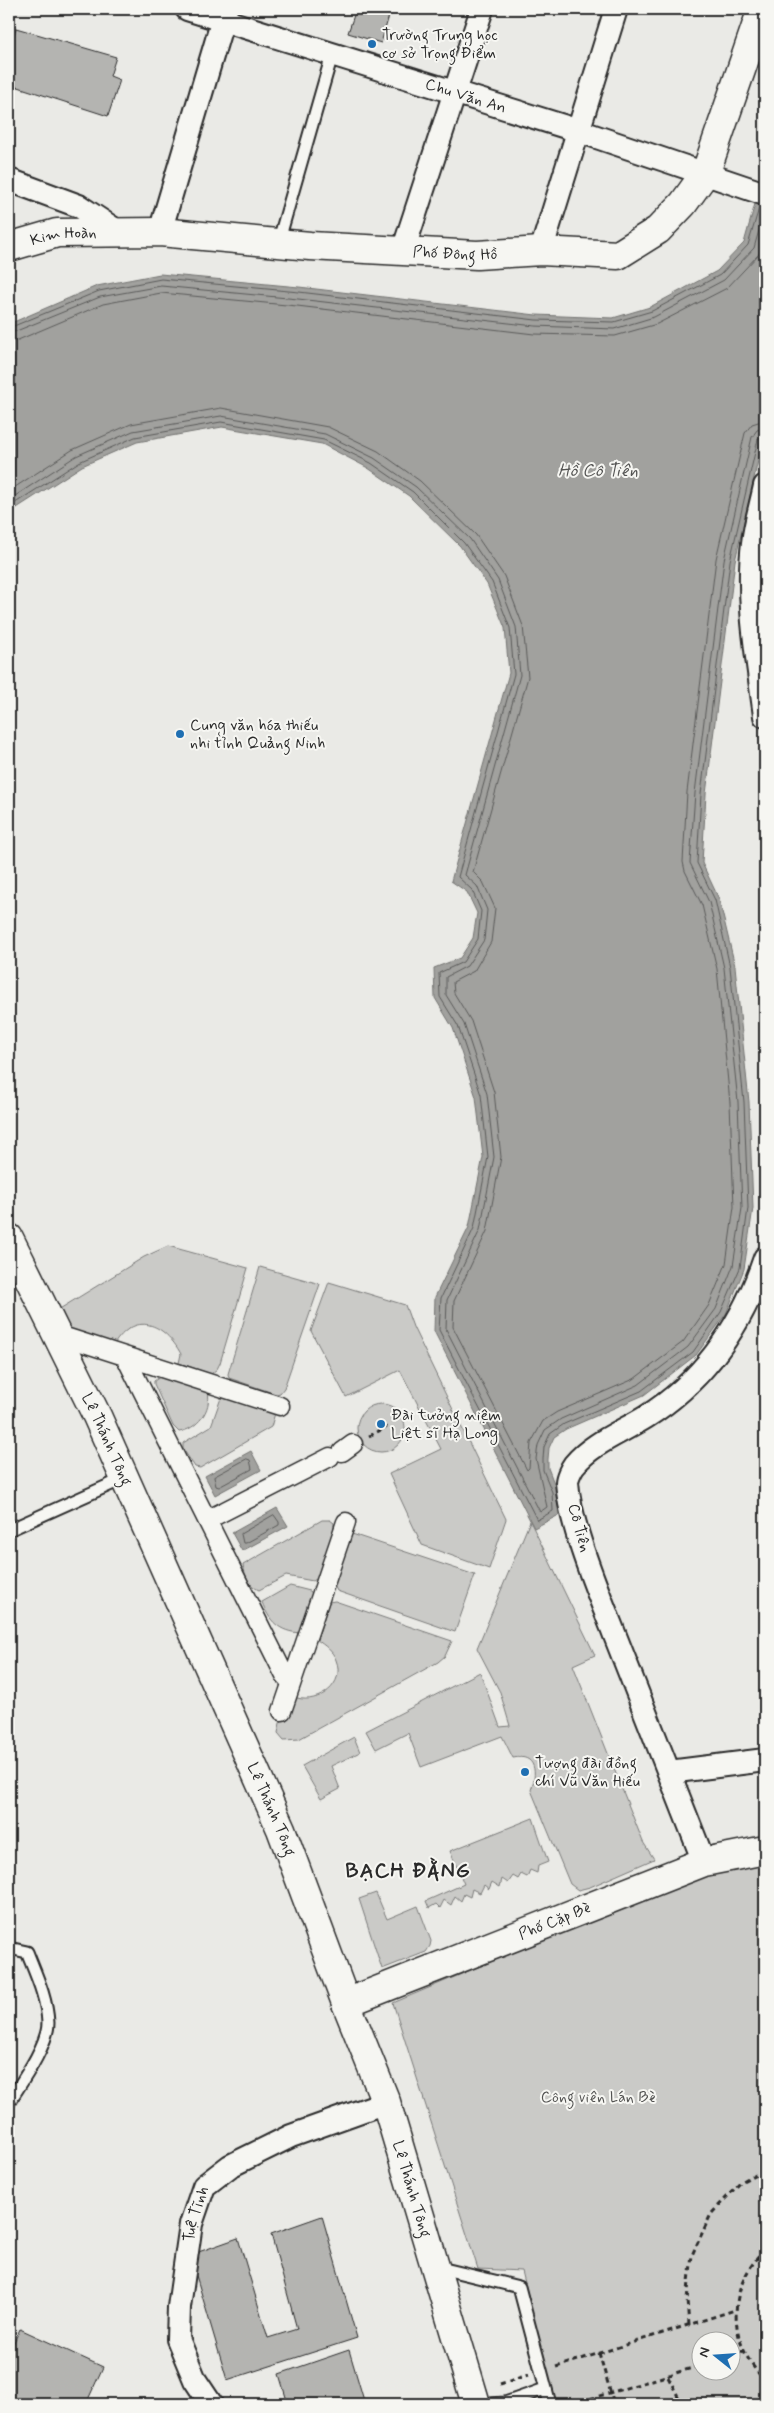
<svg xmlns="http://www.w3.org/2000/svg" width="774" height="2413" font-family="Mynerve,sans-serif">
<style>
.green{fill:#cacac7;stroke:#7a7a79;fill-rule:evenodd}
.water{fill:#a1a19e;stroke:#727270}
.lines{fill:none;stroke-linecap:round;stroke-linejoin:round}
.shore{stroke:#5a5a59;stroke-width:1}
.building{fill:#b4b4b1;stroke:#2b2b2b}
.service-casing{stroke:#2b2b2b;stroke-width:15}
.pedestrian-casing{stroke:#2b2b2b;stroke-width:21}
.minor-casing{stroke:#2b2b2b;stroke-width:26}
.tertiary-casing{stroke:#2b2b2b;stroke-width:31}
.secondary-casing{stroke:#2b2b2b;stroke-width:31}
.path{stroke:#2b2b2b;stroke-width:3;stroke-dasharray:5 4;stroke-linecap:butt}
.service{stroke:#f6f6f2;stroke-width:11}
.pedestrian{stroke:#f6f6f2;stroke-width:18}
.minor{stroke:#f6f6f2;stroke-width:22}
.tertiary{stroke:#f6f6f2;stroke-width:28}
.secondary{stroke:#f6f6f2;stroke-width:28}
.poi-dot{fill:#1f6fb2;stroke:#f6f6f2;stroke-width:2}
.labels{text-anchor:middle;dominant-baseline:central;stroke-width:4;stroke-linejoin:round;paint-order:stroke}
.poi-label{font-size:16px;fill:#2b2b2b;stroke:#f6f6f2;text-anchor:start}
.street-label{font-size:16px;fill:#2b2b2b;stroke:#f6f6f2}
.park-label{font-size:16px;fill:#535352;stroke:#f6f6f2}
.water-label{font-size:18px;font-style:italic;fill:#545453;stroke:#f6f6f2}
.district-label{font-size:21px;font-weight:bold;letter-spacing:1px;fill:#2b2b2b;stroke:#f6f6f2}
</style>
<rect width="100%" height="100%" fill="#eaeae6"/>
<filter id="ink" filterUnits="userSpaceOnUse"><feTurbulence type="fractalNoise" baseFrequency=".02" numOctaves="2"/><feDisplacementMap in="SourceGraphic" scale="10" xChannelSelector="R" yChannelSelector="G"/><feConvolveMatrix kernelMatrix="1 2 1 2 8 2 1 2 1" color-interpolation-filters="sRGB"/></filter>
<g filter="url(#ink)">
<!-- green -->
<path class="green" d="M168,1246L248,1268L220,1363L217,1369L211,1374L179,1363L181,1354C164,1323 135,1310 113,1346L68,1332L58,1310L144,1257Z
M260,1267L320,1284L284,1388L280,1393L276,1394L229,1378L228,1374Z
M329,1282L405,1305L413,1327L506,1519L489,1569L422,1545L389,1474L441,1449L400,1370L346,1397L311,1331Z
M160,1377H165L208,1391C212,1411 197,1429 179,1432L173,1426L154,1384V1381Z
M224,1397L275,1413L271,1427L200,1468L195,1467L183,1449V1443L211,1426L221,1398Z
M357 1428a24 24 0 1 1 48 0a24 24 0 1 1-48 0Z
M322,1520H330L334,1523L333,1534L319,1577L313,1581L286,1576L259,1590C249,1586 245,1575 243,1565Z
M530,1521L595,1655L573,1665L643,1842L654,1859L590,1887L578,1890L570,1884L531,1790C537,1774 537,1753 513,1758L502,1736L421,1767L408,1733L376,1749L366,1731L480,1672L500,1727L510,1726L500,1692L477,1648Z
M352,1534L475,1575L455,1632L337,1591L334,1585L348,1539Z
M290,1586L310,1591L313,1595L301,1633C279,1632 269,1621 262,1602Z
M335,1601L452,1641L445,1656L438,1662L299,1739L284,1740L278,1733L280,1723L297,1698C319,1704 346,1684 336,1660C333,1651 324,1645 317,1640L329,1602Z
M354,1737L360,1752L331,1766L340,1789L321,1799L302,1766Z
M533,1818L548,1862L538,1866L537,1873L530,1870L527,1877L521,1874L518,1879L513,1876L508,1883L502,1879L500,1887L492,1882L489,1889L484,1885L480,1893L472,1889L470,1897L464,1894L461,1901L455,1896L451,1905L444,1900L440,1908L436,1904L429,1908L426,1901L464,1884L450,1851Z
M765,1864V2404H555L522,2271L478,2269L393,2003L706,1871ZM702,2340H732V2370H702Z
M376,1893L387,1919L418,1906L431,1941L430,1946L426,1952L382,1969L359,1899Z"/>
<!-- water -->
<path class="water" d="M765,168V430L735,561L706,794L702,863L719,899L735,966L749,1102L753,1208L744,1269L726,1314L696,1355L644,1395L566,1429L554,1437L549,1448L548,1459V1468L557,1491L559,1515L534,1528L434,1331L435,1297L469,1227L483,1157L476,1097L453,1028L435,998L434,968L460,958L473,938L477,913L467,892L451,881L509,673L505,628L487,584L460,546L409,496L368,468L322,444L222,427L137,442L82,466L9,513V324L97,286L160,274L299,287L536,315L613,318L650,307L717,271L744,243Z
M251,1451L261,1470L215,1495L205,1476Z
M277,1508L288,1526L242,1551L232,1533Z"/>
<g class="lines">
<!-- shore -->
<path class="shore" d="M9,328L99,291L161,279L299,292L536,320L614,322L652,311L720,275L748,245L760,205
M9,334L100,297L161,286L298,299L535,326L614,329L654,317L724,280L754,248L765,209
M9,342L18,340L103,304L161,293L297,306L534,334L615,336L657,324L727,288L759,254L765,236
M9,491L72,450L131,424L221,408L328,427L378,451L420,481L476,535L504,576L523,626L528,677L473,872L483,882L495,908L491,942L474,971L453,982L454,993L471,1021L494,1092L501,1157L487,1231L454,1301L453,1327L527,1470L529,1468L531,1443L543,1421L557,1412L634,1379L683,1342L709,1305L726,1264L734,1207L730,1103L717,969L702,905L685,871L683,862L687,792L716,559L745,433L752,424L765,420
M9,500L76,456L133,431L221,416L325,434L374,458L416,487L470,539L498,580L516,627L520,675L465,875L477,886L487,910L484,940L467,966L446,977V995L464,1024L487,1094L494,1157L480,1230L447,1300L446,1329L540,1512L547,1507L536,1459L538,1445L545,1430L561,1419L638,1385L688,1347L716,1309L733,1266L742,1208L738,1102L724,968L709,902L690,863L695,793L724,560L752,437L757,430L765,428
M9,507L79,462L135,437L221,422L324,440L371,463L413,492L464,543L492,582L510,628L514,674L458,877L472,890L481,911L478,939L463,962L439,973L440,997L458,1026L481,1095L488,1157L474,1228L441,1298L439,1330L537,1520L553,1511L552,1492L543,1470V1459L544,1447L550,1434L564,1424L641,1391L693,1352L721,1312L740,1268L748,1208L744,1102L730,967L715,900L697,863L701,794L730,561L758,439L765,434
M247,1459L250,1460L252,1469L219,1487L216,1486L214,1477Z
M274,1515L279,1522V1525L246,1543H243L241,1534Z"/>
</g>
<!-- building -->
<path class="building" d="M356,9H391L381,43L348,33Z
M16,28L116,57L110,76L120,80L108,116L9,84V45H11Z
M322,2216L357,2338L227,2380L190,2255L238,2238L268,2338L297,2329L271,2234Z
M20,2329L103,2367L86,2404H24L9,2397V2353Z
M349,2350L365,2404H288L279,2374Z"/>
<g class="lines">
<!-- service casing -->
<g class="service-casing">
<path id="service" d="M278,243L332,55
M9,1530L125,1478
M9,1948L27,1952C36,1975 47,1998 48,2023C48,2045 21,2083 9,2102
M436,2267L519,2287L550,2404
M489,2404L505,2403L545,2389"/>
</g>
<!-- pedestrian casing -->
<g class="pedestrian-casing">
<path id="pedestrian" d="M56,1334L280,1406
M126,1358L285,1676L291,1683
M342,1452L353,1444
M207,1520L330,1457
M282,1711L346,1522"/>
</g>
<!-- minor casing -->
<g class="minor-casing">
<g id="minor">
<path id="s1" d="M187,9L579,131L765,194"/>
<path d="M9,180L79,206L120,233"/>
<path d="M160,232L226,9"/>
<path d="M403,251L482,9"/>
<path d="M541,251L616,9"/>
<path d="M765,486C761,505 755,524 753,543C746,598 758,662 765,716"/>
<path d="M669,1772L765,1760"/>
<path d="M704,1862C674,1785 644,1709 614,1633C598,1592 570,1526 567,1482C567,1478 571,1469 574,1465C592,1443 622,1432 646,1417C705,1380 743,1323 765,1258"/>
<path id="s2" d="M211,2404L195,2380L178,2339L179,2307L191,2224L204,2186L230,2166L291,2136L386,2102"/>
</g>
</g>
<!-- tertiary casing -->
<g class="tertiary-casing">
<g id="tertiary">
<path id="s3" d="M9,247L57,233L160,232L310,246L477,255L541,251L618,255L658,230L683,204L706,172L762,9"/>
<path id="s4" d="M346,2003L704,1862L765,1850"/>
</g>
</g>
<!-- secondary casing -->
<g class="secondary-casing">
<g id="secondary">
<path id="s5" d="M9,1238L97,1416L281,1829L346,2003L386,2102L476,2404"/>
</g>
</g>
<!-- path -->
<path class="path" d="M369,1436L387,1427
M765,2250C726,2287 727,2343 765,2380
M689,2325L687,2300L692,2255L711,2214L741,2182L765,2169
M599,2353L614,2404
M732,2355L743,2351
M556,2367L735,2310
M668,2377L682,2404
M500,2384L528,2375
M573,2404L702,2365"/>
<!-- service -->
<use href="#service" class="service"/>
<!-- pedestrian -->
<use href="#pedestrian" class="pedestrian"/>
<!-- minor -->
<use href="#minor" class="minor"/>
<!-- tertiary -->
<use href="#tertiary" class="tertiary"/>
<!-- secondary -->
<use href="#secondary" class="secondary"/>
</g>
</g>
<!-- markers -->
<g class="poi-dot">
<circle cx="372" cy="44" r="5"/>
<circle cx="180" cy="734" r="5"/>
<circle cx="381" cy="1424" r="5"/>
<circle cx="525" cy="1772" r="5"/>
</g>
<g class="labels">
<!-- poi labels -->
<g class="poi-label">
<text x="382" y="35">Trường Trung học<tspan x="382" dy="18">cơ sở Trọng Điểm</tspan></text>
<text x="190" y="725">Cung văn hóa thiếu<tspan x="190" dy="18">nhi tỉnh Quảng Ninh</tspan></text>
<text x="391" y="1415">Đài tưởng niệm<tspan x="391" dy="18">Liệt sĩ Hạ Long</tspan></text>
<text x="535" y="1763">Tượng đài đồng<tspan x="535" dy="18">chí Vũ Văn Hiếu</tspan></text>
</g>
<!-- street labels -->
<g class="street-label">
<text stroke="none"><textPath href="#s1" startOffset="292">Chu Văn An</textPath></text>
<text stroke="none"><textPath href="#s3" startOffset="56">Kim Hoàn</textPath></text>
<text stroke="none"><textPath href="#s3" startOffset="449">Phố Đông Hồ</textPath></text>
<text stroke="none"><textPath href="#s5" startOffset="224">Lê Thánh Tông</textPath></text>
<text transform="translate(579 1528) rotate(75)">Cô Tiên</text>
<text stroke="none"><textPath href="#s5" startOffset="629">Lê Thánh Tông</textPath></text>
<text stroke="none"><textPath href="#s4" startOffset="224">Phố Cặp Bè</textPath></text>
<text stroke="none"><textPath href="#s5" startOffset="1034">Lê Thánh Tông</textPath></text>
<text stroke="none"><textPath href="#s2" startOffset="200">Tuệ Tĩnh</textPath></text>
</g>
<!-- park labels -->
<g class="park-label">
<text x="598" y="2097">Công viên Lán Bè</text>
</g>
<!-- water labels -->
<g class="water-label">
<text x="598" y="471">Hồ Cô Tiên</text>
</g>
<!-- district labels -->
<g class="district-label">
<text x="408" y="1871">BẠCH ĐẰNG</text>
</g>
</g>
<!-- margin -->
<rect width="774" height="2413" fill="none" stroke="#f6f6f2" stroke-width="30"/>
<rect x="15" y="15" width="744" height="2383" fill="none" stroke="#2b2b2b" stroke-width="2" filter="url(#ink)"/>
<!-- north arrow -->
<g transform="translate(716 2356) rotate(287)"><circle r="24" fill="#f6f6f2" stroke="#a5a5a2"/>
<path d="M0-4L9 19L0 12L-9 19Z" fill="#1f6fb2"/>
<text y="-8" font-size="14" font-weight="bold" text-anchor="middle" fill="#2b2b2b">N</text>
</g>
</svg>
